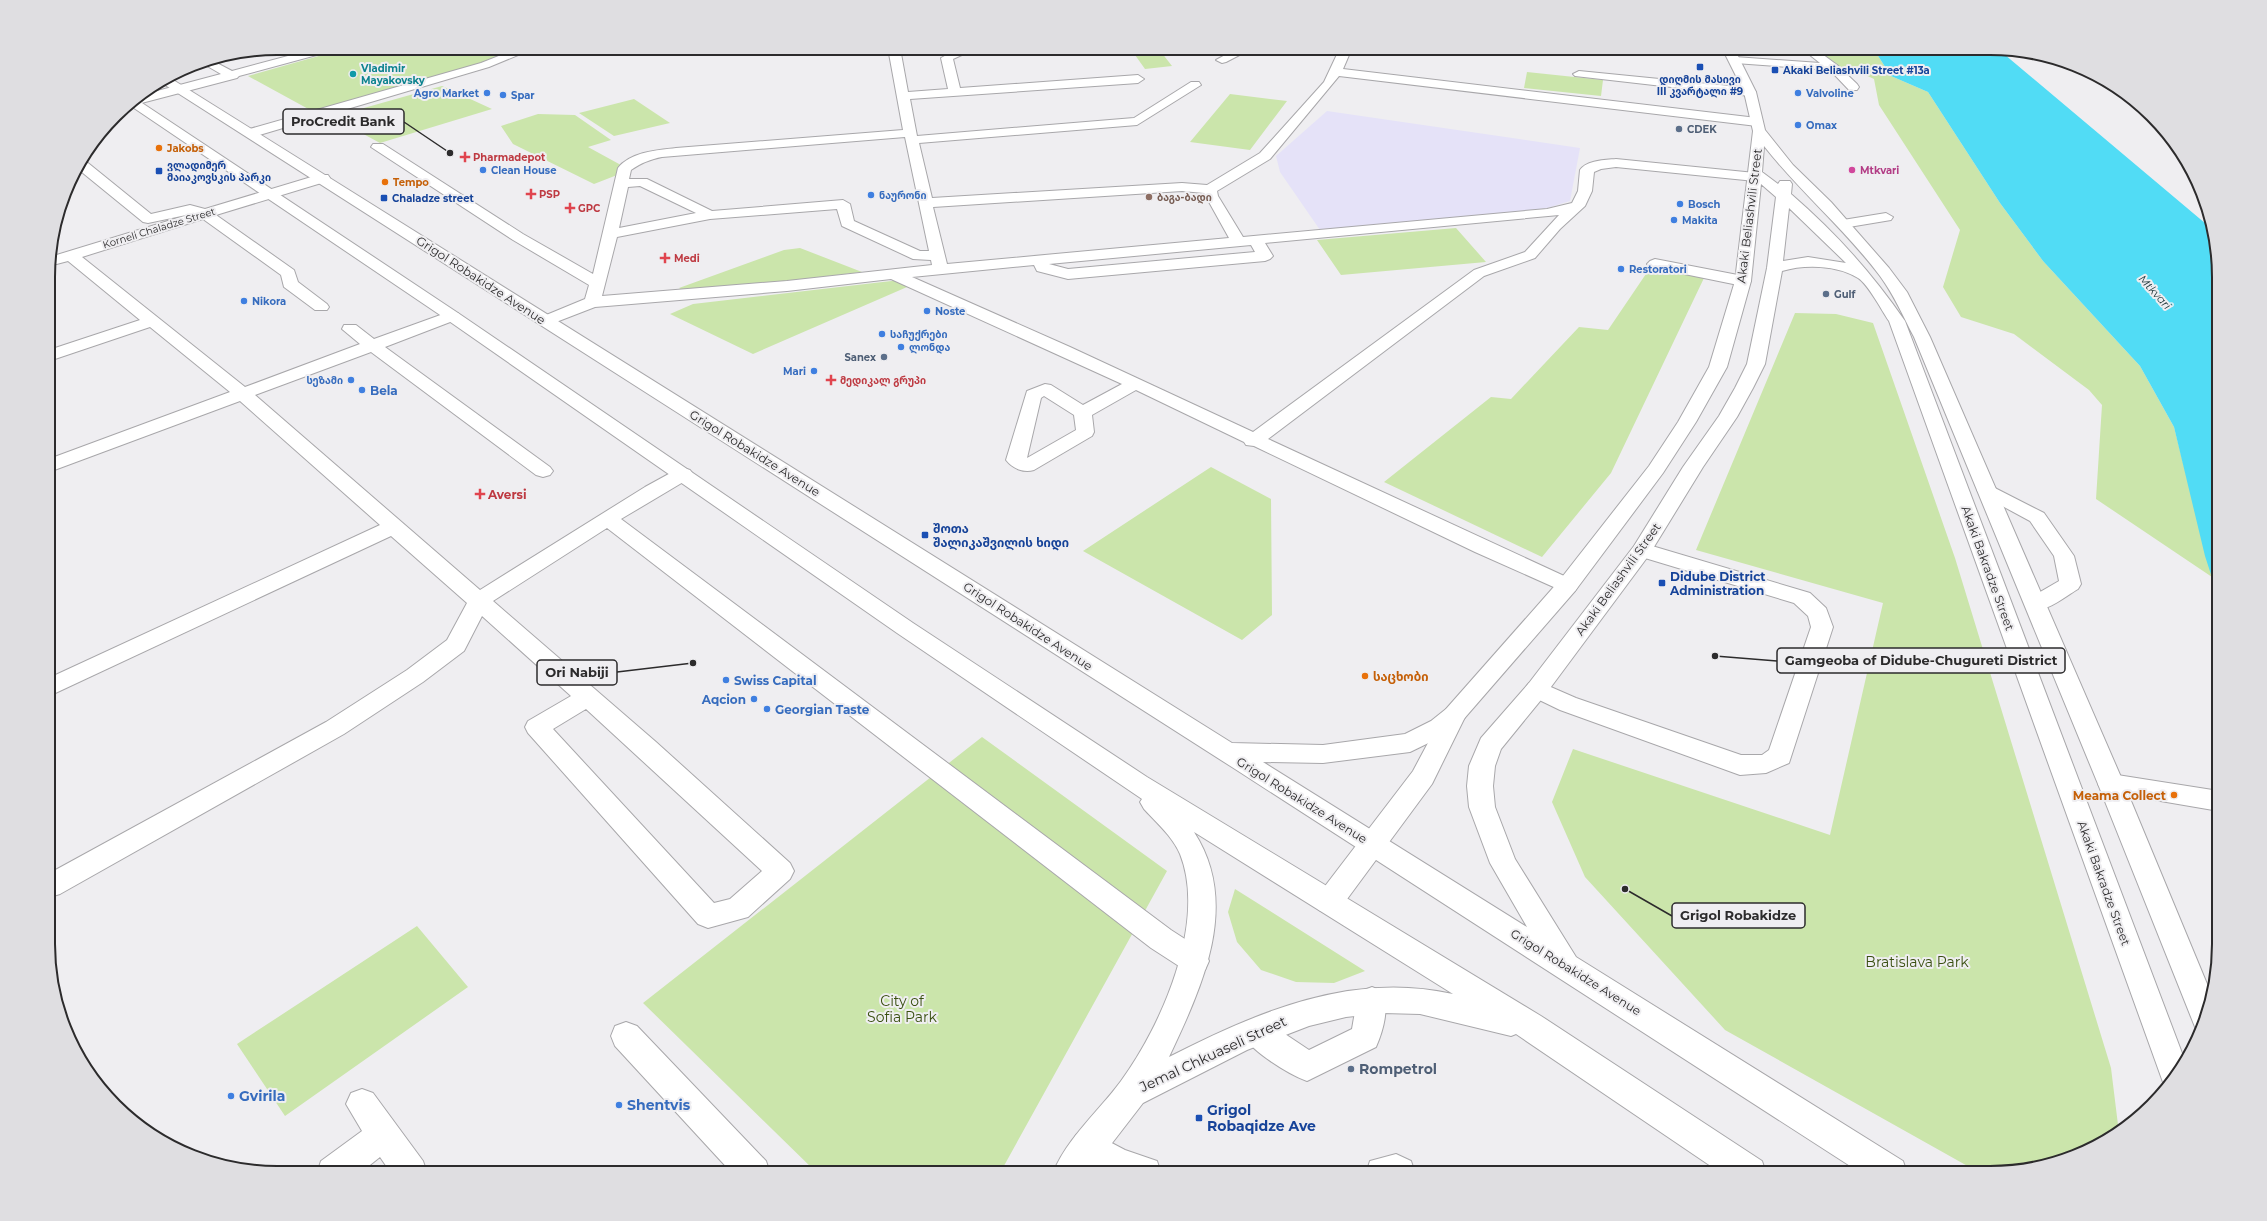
<svg xmlns="http://www.w3.org/2000/svg" width="2267" height="1221" font-family="Montserrat,'Noto Sans Georgian',sans-serif">
<style>
.education{fill:#e5e2f8}
.green{fill:#cbe5ab}
.water{fill:#51dcf5}
.lines{fill:none;stroke-linecap:round;stroke-linejoin:round}
.minor-casing{stroke:#a8a7aa;stroke-width:2}
.major-casing{stroke:#a8a7aa;stroke-width:2}
.minor{fill:#fff;fill-rule:evenodd}
.major{fill:#fff;fill-rule:evenodd}
.transit-dot{fill:#1a4fb4;stroke:#efeef1;stroke-width:1.5}
.culture-dot{fill:#0f9aa8;stroke:#efeef1;stroke-width:1.5}
.shop-dot{fill:#3f7fe0;stroke:#efeef1;stroke-width:1.5}
.service-dot{fill:#5c6f8a;stroke:#efeef1;stroke-width:1.5}
.food-dot{fill:#e8710a;stroke:#efeef1;stroke-width:1.5}
.health-dot{fill:#e0444e;stroke:#efeef1;stroke-width:1.5}
.hotel-dot{fill:#d1479c;stroke:#efeef1;stroke-width:1.5}
.education-dot{fill:#8d6e63;stroke:#efeef1;stroke-width:1.5}
.labels{text-anchor:middle;dominant-baseline:central;stroke-width:4;stroke-linejoin:round;paint-order:stroke}
.far-culture-label{font-size:10px;font-weight:bold;fill:#0d838f;stroke:#efeef1;text-anchor:start}
.far-transit-label{font-size:10px;font-weight:bold;fill:#164399;stroke:#efeef1;text-anchor:start}
.far-shop-label{font-size:10px;font-weight:bold;fill:#366cbe;stroke:#efeef1;text-anchor:start}
.far-service-label{font-size:10px;font-weight:bold;fill:#4e5e75;stroke:#efeef1;text-anchor:start}
.far-food-label{font-size:10px;font-weight:bold;fill:#c56008;stroke:#efeef1;text-anchor:start}
.far-health-label{font-size:10px;font-weight:bold;fill:#be3a42;stroke:#efeef1;text-anchor:start}
.far-hotel-label{font-size:10px;font-weight:bold;fill:#b23c85;stroke:#efeef1;text-anchor:start}
.far-education-label{font-size:10px;font-weight:bold;fill:#785e54;stroke:#efeef1;text-anchor:start}
.far-street-label{font-size:10px;fill:#2c2b2c;stroke:#efeef1}
.far-water-label{font-size:11px;font-style:italic;fill:#21393d;stroke:#efeef1}
.street-label{font-size:12px;fill:#2c2b2c;stroke:#efeef1}
.shop-label{font-size:12px;font-weight:bold;fill:#366cbe;stroke:#efeef1;text-anchor:start}
.health-label{font-size:12px;font-weight:bold;fill:#be3a42;stroke:#efeef1;text-anchor:start}
.transit-label{font-size:12px;font-weight:bold;fill:#164399;stroke:#efeef1;text-anchor:start}
.food-label{font-size:12px;font-weight:bold;fill:#c56008;stroke:#efeef1;text-anchor:start}
.near-park-label{font-size:14px;fill:#394f10;stroke:#efeef1}
.near-street-label{font-size:14px;fill:#2c2b2c;stroke:#efeef1}
.near-service-label{font-size:14px;font-weight:bold;fill:#4e5e75;stroke:#efeef1;text-anchor:start}
.near-shop-label{font-size:14px;font-weight:bold;fill:#366cbe;stroke:#efeef1;text-anchor:start}
.near-transit-label{font-size:14px;font-weight:bold;fill:#164399;stroke:#efeef1;text-anchor:start}
.rim{fill:none;stroke:#2c2b2c;stroke-width:2}
.leader{fill:none;stroke:#2c2b2c;stroke-width:1.5}
.callout-dot{fill:#2c2b2c;stroke:#efeef1;stroke-width:1.5}
.callout{fill:#efeef1;stroke:#2c2b2c;stroke-width:1.5}
.callout-label{font-size:13px;text-anchor:middle;font-weight:bold;fill:#2c2b2c}
</style>
<rect width="100%" height="100%" fill="#efeef1"/>
<!-- education -->
<path class="education" d="M1327,111L1580,148L1570,201L1547,208L1502,214L1320,230L1280,172L1276,156Z"/>
<!-- green -->
<path class="green" d="M347,48H522L484,62L312,111L248,76Z
M1130,48H1158L1172,66L1145,69Z
M1815,48H1873L1891,76L1928,92L2000,203L2043,261L2140,366L2174,427L2212,577L2096,499L2102,405L2089,390L2014,334L1961,317L1943,287L1960,230L1879,105L1874,79L1859,72L1846,71Z
M1527,72L1603,80L1601,96L1524,88Z
M442,86L492,109L380,143L332,117Z
M1230,94L1287,101L1250,150L1190,142Z
M634,99L670,123L614,136L579,113Z
M538,114L575,115L611,140L588,147L630,170L594,184L513,144L501,126Z
M1456,228L1486,262L1341,275L1317,240Z
M800,248L862,272L686,293L679,288L784,250Z
M1650,268L1704,278L1611,473L1542,557L1384,482L1491,397L1511,399L1579,327L1608,330Z
M900,280L914,284L753,354L670,314L693,304Z
M1795,313L1836,314L1873,323L1955,558L2111,1068L2119,1133L2063,1161L2005,1173H1980L1725,1030L1585,877L1552,802L1573,749L1830,835L1883,603L1696,550Z
M1211,467L1271,499L1272,615L1242,640L1083,551Z
M982,737L1167,871L1000,1173H817L643,1003Z
M1235,889L1365,971L1334,983L1296,982L1261,970L1237,942L1228,912Z
M417,926L468,987L285,1116L237,1044Z"/>
<!-- water -->
<path class="water" d="M1873,48L1998,49L2212,229L2217,248L2218,596L2205,556L2174,427L2140,366L2043,261L2000,203L1928,92L1891,76Z"/>
<g class="lines">
<!-- minor casing -->
<g class="minor-casing">
<path id="minor" d="M318,48H337L335,50L239,76L237,78L130,106L126,105L142,95L221,74L202,63L213,61L232,71Z
M519,48H535L489,67L256,136H246L245,133L246,130L481,63Z
M888,48H900L908,92L948,89L941,58L959,48H995L989,51L966,53L953,59L960,88L1138,75L1144,79L1138,83L910,99L917,136L1134,118L1191,82H1199L1201,85L1137,125L919,143L932,198L1182,183L1207,185L1260,153L1324,82L1340,48H1352L1343,69L1757,118L1763,122L1757,126L1339,76L1270,159L1217,191L1218,196L1243,237L1547,209L1572,203L1578,191L1580,170C1587,160 1605,160 1616,159L1755,173L1762,177L1755,181L1616,167L1601,169L1594,172L1592,191L1585,206L1560,229L1535,258L1484,276L1268,439L1575,581L1578,586L1575,591L1567,593L1475,552L1254,446L1246,445L1244,442L1136,390L1092,415L1094,432L1092,436L1034,470C1024,473 1013,469 1006,460L1027,391L1045,384L1051,385L1083,405L1122,384L891,279L787,291L595,307L551,324H539L537,321L539,318L585,299L589,285L513,240L371,147L373,144H383L523,234L593,274L618,168C630,152 658,150 676,148L903,130ZM905,137L929,251H920L854,221L850,204L843,200L712,211L647,179H629L631,170C641,163 651,159 662,157ZM640,186L696,213L619,228L628,187ZM1182,191L1204,193L1229,238L947,264L933,207ZM837,209L842,226L913,259L931,260L932,265L787,281L602,296L617,237L710,219ZM1559,215L1525,252L1474,270L1253,432L1070,347L912,277L1034,265L1037,271L1068,279L1265,261L1270,259L1273,256L1265,243ZM1251,245L1255,252L1068,269L1049,264ZM1044,396L1074,415L1076,430L1027,458L1041,398Z
M1238,48H1253L1226,62L1222,63L1216,60Z
M1685,48H1731L1736,51L1730,54L1691,51Z
M1801,48H1814L1837,65L1857,84L1859,87L1857,90H1849L1830,70L1735,63L1729,60L1735,57L1820,63Z
M1579,71L1750,88L1756,92L1750,96L1575,76L1573,74Z
M82,162L88,163L151,214L190,205L205,209L318,175H328L330,178L328,181L216,215L294,270L298,282L327,304L329,307L327,310H315L284,287L281,275L203,219L82,257L245,387L360,344L342,329L344,325H356L374,339L446,313H458L460,316L458,319L385,347L550,467L553,471L550,475L543,477L536,475L371,352L255,395L480,590L645,487L676,470L683,468L690,470L693,474L690,478L621,519L1171,930L1205,952L1209,961L1205,970L1195,974L1185,970L1151,948L607,528L493,601L656,742L790,863L794,871L790,879L748,917L708,928L698,924L528,733L525,727L528,721L571,696L482,616L464,651L423,682L344,734L60,894L50,897V873L326,722L407,670L447,640L467,603L391,536L49,696V678L380,525L240,401L49,472V459L230,392L150,327L49,361V350L140,320L68,261L49,266L50,257L191,214L148,223L143,222L78,169ZM586,709L762,871L730,899L714,903L553,729Z
M1886,213L1893,217L1891,220L1843,228L1836,224L1843,220Z
M1655,259L1743,276L1749,278L1751,281L1749,284L1743,286L1650,267L1647,264L1650,261Z
M1987,484L2044,513L2074,556L2081,584L2078,589C2063,598 2045,614 2028,609L2025,604L2028,599L2059,581L2054,556L2030,521L1980,494L1977,490L1980,486Z
M1642,543L1810,593L1826,608L1833,627L1789,763L1766,773L1740,775L1560,710L1529,695L1525,689L1529,683L1537,681L1576,698L1741,755H1762L1769,750L1811,627L1808,616L1794,603L1635,555L1632,550L1635,545Z
M1454,706L1462,709L1466,715L1432,784L1339,910L1329,914L1319,910L1315,902L1319,894L1413,771L1446,709Z
M2111,774L2219,791V811L2102,791L2098,784L2102,777Z
M1372,987L1382,991C1390,1007 1383,1031 1376,1047L1307,1081C1288,1074 1249,1050 1241,1032L1245,1022L1256,1018L1267,1022L1309,1050L1352,1029L1357,1000L1362,991Z
M626,1022L637,1026L766,1161L770,1173H732L615,1046L611,1036L615,1026Z
M362,1089L373,1093L423,1161L427,1173H391L380,1157L360,1173H317L321,1161L362,1131L346,1104L351,1093Z
M1087,1130L1125,1150L1157,1161L1161,1173H1102L1076,1157L1071,1146L1076,1135Z
M1396,1154L1411,1161L1415,1173H1366L1370,1161Z"/>
</g>
<!-- major casing -->
<g class="major-casing">
<path id="major" d="M1722,48H1734L1756,92L1765,130L1793,165L1831,202L1889,268L1907,292L1930,337L2124,784L2212,996L2201,1029L2195,1027L2098,784L1914,337C1903,316 1894,295 1880,276C1845,229 1800,192 1764,146L1762,172L1778,184L1780,181H1790L1792,184L1791,194C1835,232 1872,273 1905,321L2185,1061L2168,1087L2164,1085L1889,321C1882,311 1868,284 1858,278C1837,265 1805,264 1782,271L1765,364L1753,388L1737,417L1703,467L1649,555L1545,695L1501,749L1495,766L1493,786L1495,807L1515,859L1576,957L1903,1161L1907,1173H1861L1235,769L162,83L170,78L1232,743L1323,745L1405,734L1431,721L1446,709L1559,581L1649,466L1678,422L1709,367L1735,281L1753,131L1744,92ZM1761,184L1776,197L1767,268L1747,364L1735,388L1719,416L1683,467L1634,546L1529,683L1481,738L1469,766L1467,786L1469,807L1490,863L1527,927L1263,762L1323,763L1410,752L1449,733L1462,721L1575,591L1663,473L1696,422L1727,367L1751,281ZM1789,208L1846,263L1808,257L1783,261Z
M136,99L458,313L913,623L1147,777L1541,1016L1762,1161L1766,1173H1721L1516,1034L1511,1036L1420,1014L1383,1013L1346,1017L1309,1026L1247,1050L1143,1103L1089,1173H1053C1067,1138 1099,1111 1121,1081C1162,1025 1207,922 1180,854C1173,837 1156,822 1144,809L1140,802L1142,799L897,633L446,319L128,104ZM1194,832L1453,994C1351,971 1258,1012 1169,1057C1202,987 1241,904 1194,832Z"/>
</g>
<!-- minor -->
<use href="#minor" class="minor"/>
<!-- major -->
<use href="#major" class="major"/>
</g>
<!-- markers -->
<g class="transit-dot">
<rect x="1696" y="63" width="8" height="8" rx="2"/>
<rect x="1771" y="66" width="8" height="8" rx="2"/>
<rect x="155" y="167" width="8" height="8" rx="2"/>
<rect x="380" y="194" width="8" height="8" rx="2"/>
<rect x="921" y="531" width="8" height="8" rx="2"/>
<rect x="1658" y="579" width="8" height="8" rx="2"/>
<rect x="1195" y="1114" width="8" height="8" rx="2"/>
</g>
<circle class="culture-dot" cx="353" cy="74" r="4"/>
<g class="shop-dot">
<circle cx="487" cy="93" r="4"/>
<circle cx="1798" cy="93" r="4"/>
<circle cx="503" cy="95" r="4"/>
<circle cx="1798" cy="125" r="4"/>
<circle cx="483" cy="170" r="4"/>
<circle cx="871" cy="195" r="4"/>
<circle cx="1680" cy="204" r="4"/>
<circle cx="1674" cy="220" r="4"/>
<circle cx="1621" cy="269" r="4"/>
<circle cx="244" cy="301" r="4"/>
<circle cx="927" cy="311" r="4"/>
<circle cx="882" cy="334" r="4"/>
<circle cx="901" cy="347" r="4"/>
<circle cx="814" cy="371" r="4"/>
<circle cx="351" cy="380" r="4"/>
<circle cx="362" cy="390" r="4"/>
<circle cx="726" cy="680" r="4"/>
<circle cx="754" cy="699" r="4"/>
<circle cx="767" cy="709" r="4"/>
<circle cx="231" cy="1096" r="4"/>
<circle cx="619" cy="1105" r="4"/>
</g>
<g class="service-dot">
<circle cx="1679" cy="129" r="4"/>
<circle cx="1826" cy="294" r="4"/>
<circle cx="884" cy="357" r="4"/>
<circle cx="1351" cy="1069" r="4"/>
</g>
<g class="food-dot">
<circle cx="159" cy="148" r="4"/>
<circle cx="385" cy="182" r="4"/>
<circle cx="1365" cy="676" r="4"/>
<circle cx="2174" cy="795" r="4"/>
</g>
<g class="health-dot">
<path d="M463 151h4v4h4v4h-4v4h-4v-4h-4v-4h4z"/>
<path d="M529 188h4v4h4v4h-4v4h-4v-4h-4v-4h4z"/>
<path d="M568 202h4v4h4v4h-4v4h-4v-4h-4v-4h4z"/>
<path d="M663 252h4v4h4v4h-4v4h-4v-4h-4v-4h4z"/>
<path d="M829 374h4v4h4v4h-4v4h-4v-4h-4v-4h4z"/>
<path d="M478 488h4v4h4v4h-4v4h-4v-4h-4v-4h4z"/>
</g>
<circle class="hotel-dot" cx="1852" cy="170" r="4"/>
<circle class="education-dot" cx="1149" cy="197" r="4"/>
<g class="labels">
<!-- far-culture labels -->
<g class="far-culture-label">
<text x="361" y="68">Vladimir<tspan x="361" dy="12">Mayakovsky</tspan></text>
</g>
<!-- far-transit labels -->
<g class="far-transit-label">
<text x="1783" y="70">Akaki Beliashvili Street #13a</text>
<text x="1700" y="79" text-anchor="middle">დიღმის მასივი<tspan x="1700" dy="12">III კვარტალი #9</tspan></text>
<text x="167" y="165">ვლადიმერ<tspan x="167" dy="12">მაიაკოვსკის პარკი</tspan></text>
<text x="392" y="198">Chaladze street</text>
</g>
<!-- far-shop labels -->
<g class="far-shop-label">
<text x="479" y="93" text-anchor="end">Agro Market</text>
<text x="1806" y="93">Valvoline</text>
<text x="511" y="95">Spar</text>
<text x="1806" y="125">Omax</text>
<text x="491" y="170">Clean House</text>
<text x="879" y="195">ნაურონი</text>
<text x="1688" y="204">Bosch</text>
<text x="1682" y="220">Makita</text>
<text x="1629" y="269">Restoratori</text>
<text x="252" y="301">Nikora</text>
<text x="935" y="311">Noste</text>
<text x="890" y="334">საჩუქრები</text>
<text x="909" y="347">ლონდა</text>
<text x="806" y="371" text-anchor="end">Mari</text>
<text x="343" y="380" text-anchor="end">სეზამი</text>
</g>
<!-- far-service labels -->
<g class="far-service-label">
<text x="1687" y="129">CDEK</text>
<text x="1834" y="294">Gulf</text>
<text x="876" y="357" text-anchor="end">Sanex</text>
</g>
<!-- far-food labels -->
<g class="far-food-label">
<text x="167" y="148">Jakobs</text>
<text x="393" y="182">Tempo</text>
</g>
<!-- far-health labels -->
<g class="far-health-label">
<text x="473" y="157">Pharmadepot</text>
<text x="539" y="194">PSP</text>
<text x="578" y="208">GPC</text>
<text x="674" y="258">Medi</text>
<text x="840" y="380">მედიკალ გრუპი</text>
</g>
<!-- far-hotel labels -->
<g class="far-hotel-label">
<text x="1860" y="170">Mtkvari</text>
</g>
<!-- far-education labels -->
<g class="far-education-label">
<text x="1157" y="197">ბაგა-ბადი</text>
</g>
<!-- far-street labels -->
<g class="far-street-label">
<text transform="translate(159 228) rotate(-17)">Korneli Chaladze Street</text>
</g>
<!-- far-water labels -->
<g class="far-water-label">
<text transform="translate(2155 292) rotate(48)">Mtkvari</text>
</g>
<!-- street labels -->
<g class="street-label">
<text transform="translate(1749 216) rotate(-83)">Akaki Beliashvili Street</text>
<text transform="translate(481 280) rotate(33)">Grigol Robakidze Avenue</text>
<text transform="translate(755 453) rotate(32)">Grigol Robakidze Avenue</text>
<text transform="translate(1988 568) rotate(70)">Akaki Bakradze Street</text>
<text transform="translate(1618 579) rotate(-54)">Akaki Beliashvili Street</text>
<text transform="translate(1028 626) rotate(33)">Grigol Robakidze Avenue</text>
<text transform="translate(1302 800) rotate(32)">Grigol Robakidze Avenue</text>
<text transform="translate(2104 883) rotate(70)">Akaki Bakradze Street</text>
<text transform="translate(1576 972) rotate(32)">Grigol Robakidze Avenue</text>
</g>
<!-- shop labels -->
<g class="shop-label">
<text x="370" y="390">Bela</text>
<text x="734" y="680">Swiss Capital</text>
<text x="746" y="699" text-anchor="end">Aqcion</text>
<text x="775" y="709">Georgian Taste</text>
</g>
<!-- health labels -->
<g class="health-label">
<text x="488" y="494">Aversi</text>
</g>
<!-- transit labels -->
<g class="transit-label">
<text x="933" y="528">შოთა<tspan x="933" dy="14">შალიკაშვილის ხიდი</tspan></text>
<text x="1670" y="576">Didube District<tspan x="1670" dy="14">Administration</tspan></text>
</g>
<!-- food labels -->
<g class="food-label">
<text x="1373" y="676">საცხობი</text>
<text x="2166" y="795" text-anchor="end">Meama Collect</text>
</g>
<!-- near-park labels -->
<g class="near-park-label">
<text x="1917" y="962">Bratislava Park</text>
<text x="902" y="1001">City of<tspan x="902" dy="16">Sofia Park</tspan></text>
</g>
<!-- near-street labels -->
<g class="near-street-label">
<text transform="translate(1213 1054) rotate(-25)">Jemal Chkuaseli Street</text>
</g>
<!-- near-service labels -->
<g class="near-service-label">
<text x="1359" y="1069">Rompetrol</text>
</g>
<!-- near-shop labels -->
<g class="near-shop-label">
<text x="239" y="1096">Gvirila</text>
<text x="627" y="1105">Shentvis</text>
</g>
<!-- near-transit labels -->
<g class="near-transit-label">
<text x="1207" y="1110">Grigol<tspan x="1207" dy="16">Robaqidze Ave</tspan></text>
</g>
</g>
<!-- crop -->
<path d="M0 0H2267V1221H0ZM277 55H1990A222 222 0 0 1 2212 277V944A222 222 0 0 1 1990 1166H277A222 222 0 0 1 55 944V277A222 222 0 0 1 277 55Z" fill="#dfdee1" fill-rule="evenodd"/>
<path class="rim" d="M277 55H1990A222 222 0 0 1 2212 277V944A222 222 0 0 1 1990 1166H277A222 222 0 0 1 55 944V277A222 222 0 0 1 277 55Z"/>
<!-- callouts -->
<path class="leader" d="M450 153L404 122M1715 656L1777 661M693 663L617 672M1625 889L1672 916"/>
<g class="callout-dot">
<circle cx="450" cy="153" r="4"/>
<circle cx="1715" cy="656" r="4"/>
<circle cx="693" cy="663" r="4"/>
<circle cx="1625" cy="889" r="4"/>
</g>
<g class="callout">
<rect x="283" y="109" width="121" height="25" rx="4"/>
<rect x="1777" y="648" width="288" height="25" rx="4"/>
<rect x="537" y="660" width="80" height="25" rx="4"/>
<rect x="1672" y="903" width="133" height="25" rx="4"/>
</g>
<g class="callout-label">
<text x="343" y="126">ProCredit Bank</text>
<text x="1921" y="665">Gamgeoba of Didube-Chugureti District</text>
<text x="577" y="677">Ori Nabiji</text>
<text x="1738" y="920">Grigol Robakidze</text>
</g>
</svg>
